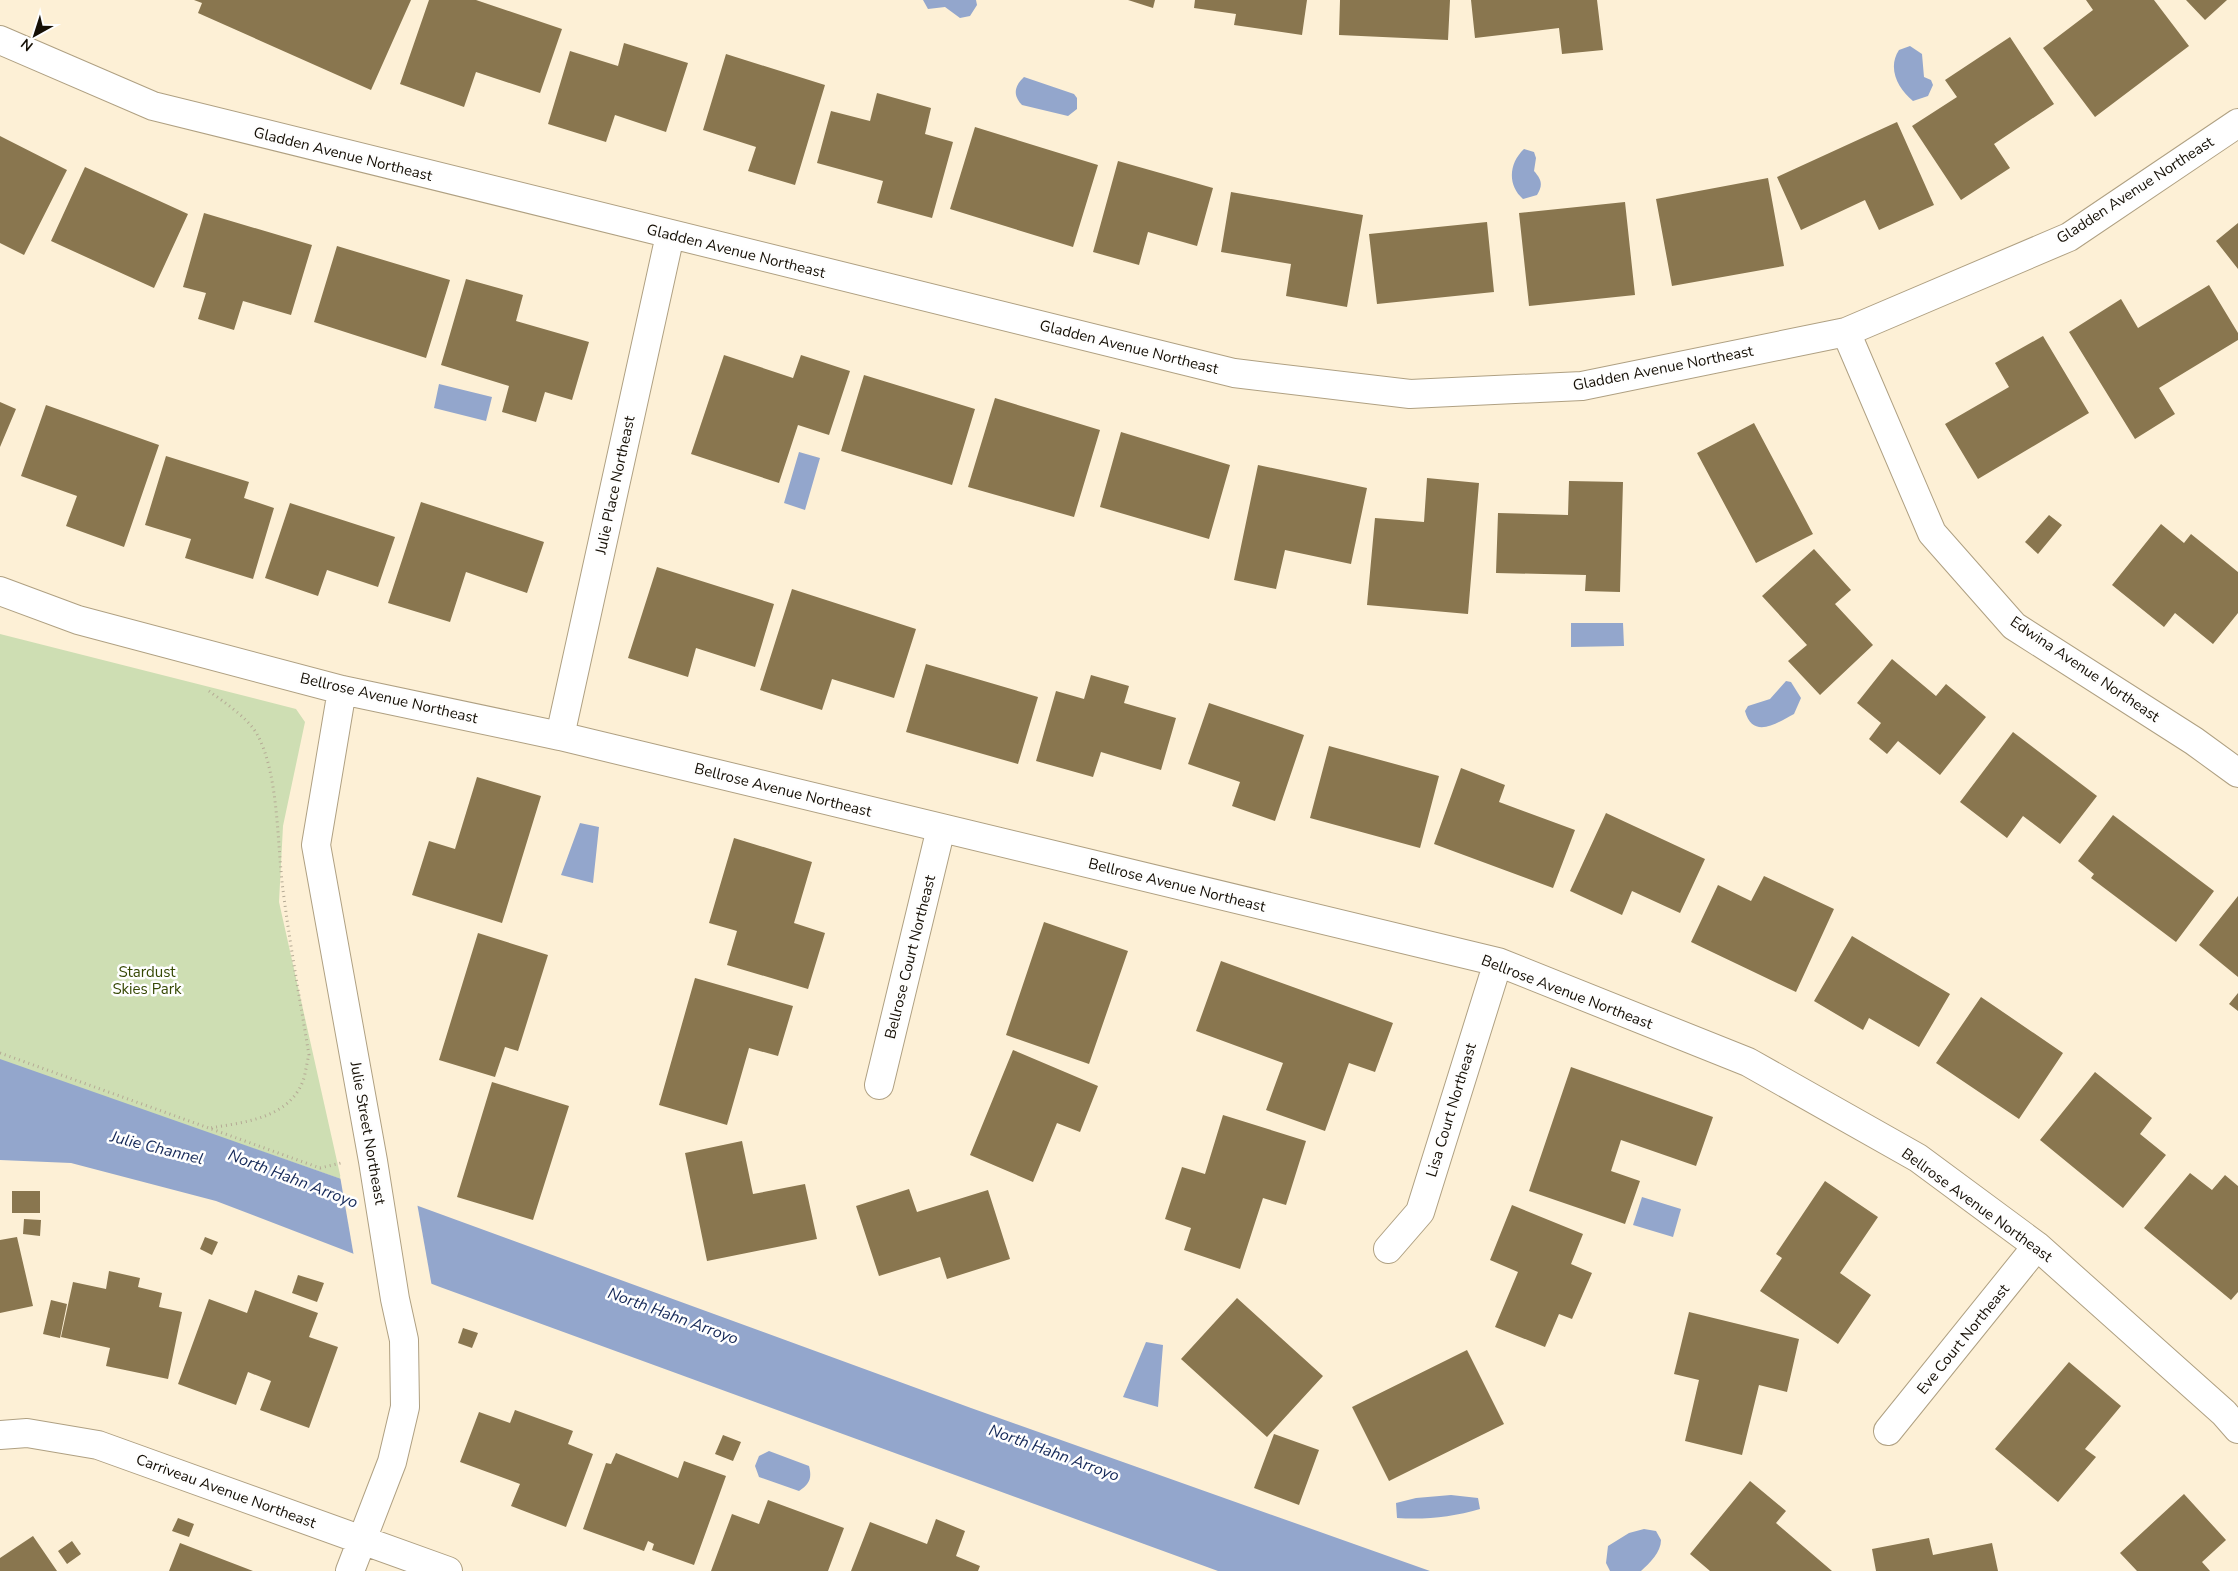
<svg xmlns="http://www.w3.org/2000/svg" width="2238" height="1571" font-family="'Nunito Sans',sans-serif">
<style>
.green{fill:#cedeb3}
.water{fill:#93a6cc}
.pier{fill:#fdf0d6}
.building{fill:#89764f}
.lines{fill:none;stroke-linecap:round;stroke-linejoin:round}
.minor-casing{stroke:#afa082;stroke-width:30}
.path{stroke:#b5aa95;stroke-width:3;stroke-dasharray:1 4;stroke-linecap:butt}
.minor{stroke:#fff;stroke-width:28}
.labels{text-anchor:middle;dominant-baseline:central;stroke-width:5;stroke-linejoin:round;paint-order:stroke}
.street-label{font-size:15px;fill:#150f05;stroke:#fefefe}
.park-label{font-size:15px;fill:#364804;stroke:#fefefe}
.water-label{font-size:16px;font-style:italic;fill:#142858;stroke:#fefefe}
</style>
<rect width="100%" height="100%" fill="#fdf0d6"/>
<!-- green -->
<path class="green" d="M0,634L296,709L305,722L283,826L279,902L341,1179L240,1144L0,1111Z"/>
<!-- water -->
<path class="water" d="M923,0H976L977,5L970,16L960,18L945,7L928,9Z
M1910,46L1922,54L1924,77L1931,80L1933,85L1928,96L1913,101C1898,89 1887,68 1899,50Z
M1024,77L1074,94L1077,98V109L1068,116L1022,105C1012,95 1015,85 1024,77Z
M1524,149L1534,152L1536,158L1534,171C1542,180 1543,185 1537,195L1523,199C1507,185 1509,163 1524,149Z
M439,384L492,397L486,421L434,408Z
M799,452L820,458L805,510L784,503Z
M1571,623H1623L1624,646L1571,647Z
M1786,681L1791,682L1801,698L1794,714C1777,723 1753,740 1745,711L1748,706L1770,699Z
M580,823L599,827L593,883L561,875Z
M0,1059L421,1207L971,1408L1430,1571H1218L440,1287L216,1201L71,1163L0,1160Z
M1642,1197L1681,1209L1673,1237L1633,1225Z
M1146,1342L1163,1345L1158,1407L1123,1397Z
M769,1451L809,1466C812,1478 810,1484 799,1491L759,1477L755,1466L759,1456Z
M1451,1495L1478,1498L1480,1509C1453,1517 1425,1520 1397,1518L1396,1503L1416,1498Z
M1644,1529L1656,1531L1661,1540C1661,1552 1650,1563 1641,1571H1610L1606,1563L1608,1546L1629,1533Z"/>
<!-- pier -->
<path class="pier" d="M340,1176L417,1203L432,1287L354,1257Z"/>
<!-- building -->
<path class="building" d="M194,0H411L371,90L198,13L202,3Z
M429,0H476L562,29L540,93L476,72L464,107L400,84Z
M1128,0H1155L1153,8Z
M1195,0H1307L1302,35L1234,25L1236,14L1194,8Z
M1340,0H1450L1448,40L1339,35Z
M1471,0H1597L1603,50L1562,54L1559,28L1475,38Z
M2086,0H2154L2189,46L2095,117L2043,48L2093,10Z
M2186,0H2227L2205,20Z
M2010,37L2054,104L1994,144L2010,168L1961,200L1912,126L1957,97L1945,80Z
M624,43L688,63L666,132L615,115L606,142L548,124L570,51L618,66Z
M726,54L825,85L795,185L748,171L756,147L703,130Z
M877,93L931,108L925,134L953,142L932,218L877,203L883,181L817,163L831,111L870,121Z
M1897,122L1934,205L1879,230L1865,200L1801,230L1777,177Z
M975,127L1098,165L1073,247L950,209Z
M0,136L67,170L24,255L0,243Z
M1118,161L1213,188L1197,246L1148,232L1139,265L1093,252Z
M85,167L188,214L154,288L51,241Z
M1768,178L1784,266L1672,286L1656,199Z
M1231,192L1363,215L1347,307L1286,296L1291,264L1221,252Z
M1625,202L1635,295L1529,306L1519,213Z
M204,213L312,245L291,315L243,301L234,330L198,319L206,293L183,287Z
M1487,222L1494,292L1377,304L1369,234Z
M2238,223V269L2216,241Z
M337,246L450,280L426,358L314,322Z
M466,279L523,295L516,321L589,342L572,400L545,392L536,422L502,412L509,386L441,365Z
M2209,285L2238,333V340L2159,388L2175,414L2135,439L2069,332L2121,299L2138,328Z
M2043,336L2089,413L1978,479L1945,424L2009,387L1995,363Z
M724,355L793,378L801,355L850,371L829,435L798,425L779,483L691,454Z
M864,375L975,409L952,485L841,451Z
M995,398L1100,430L1074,517L968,487Z
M0,402L16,409L0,447Z
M46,405L159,445L124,547L66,526L77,496L21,476Z
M1754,423L1813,534L1756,563L1697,453Z
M1121,432L1230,465L1209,539L1100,507Z
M166,456L249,482L244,498L274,508L253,579L185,558L191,539L145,525Z
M1258,465L1367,488L1351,564L1285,550L1276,589L1234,580Z
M1427,478L1479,483L1468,614L1367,605L1375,518L1424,522Z
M1569,481L1623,482L1620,592L1585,591L1586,575L1496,573L1498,513L1568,515Z
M421,502L544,542L527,593L466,572L450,622L388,603Z
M290,503L395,537L378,587L327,570L318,596L265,578Z
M2049,515L2062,525L2038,554L2025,542Z
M2161,524L2184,543L2191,534L2238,572V613L2213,644L2175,613L2164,627L2112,585Z
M1814,549L1851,590L1835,604L1873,645L1820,695L1788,661L1807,645L1762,596Z
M657,567L774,604L755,667L696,648L688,677L628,658Z
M792,589L916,629L894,698L832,679L822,710L760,690Z
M1892,659L1936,696L1946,684L1986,717L1940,775L1898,741L1887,754L1869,739L1881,723L1857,703Z
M926,664L1038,697L1018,764L906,732Z
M1091,675L1129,686L1124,703L1176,718L1161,770L1101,752L1093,777L1036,761L1056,691L1084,699Z
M1209,703L1304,735L1275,821L1232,806L1240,782L1188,764Z
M2013,732L2097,796L2060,844L2023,816L2007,838L1960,802Z
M1329,746L1439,776L1420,848L1310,818Z
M1461,768L1505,785L1499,802L1575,830L1553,888L1434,844Z
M477,777L541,796L502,923L412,895L429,841L455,849Z
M1606,813L1705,859L1680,913L1632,891L1622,915L1570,891Z
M2113,815L2214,891L2176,942L2091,878L2094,874L2078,861Z
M734,838L812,862L794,923L825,933L808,989L727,965L737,931L709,923Z
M1764,876L1834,909L1796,992L1691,942L1718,885L1751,901Z
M2238,896V977L2199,945Z
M1044,922L1128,951L1089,1064L1006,1035Z
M478,933L548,955L518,1051L505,1047L495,1077L439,1060Z
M1852,936L1950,994L1919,1047L1869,1018L1863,1030L1814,1001Z
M1221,961L1393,1023L1375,1072L1349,1063L1325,1131L1266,1110L1283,1063L1196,1031Z
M695,978L793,1006L778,1056L749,1048L727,1125L659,1105Z
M2238,993V1011L2229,1004Z
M1981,997L2063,1053L2019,1119L1936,1063Z
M1013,1050L1098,1086L1080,1132L1057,1123L1033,1182L970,1155Z
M1571,1067L1713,1117L1696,1166L1621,1140L1611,1171L1640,1181L1625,1224L1529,1191Z
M2095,1072L2152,1118L2140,1134L2166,1155L2123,1208L2040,1140Z
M492,1082L569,1106L533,1220L457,1197Z
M1223,1115L1306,1141L1286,1205L1263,1198L1240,1269L1184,1250L1191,1228L1165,1219L1182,1167L1205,1174Z
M742,1141L753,1194L805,1184L817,1239L707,1261L685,1153Z
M2190,1173L2212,1190L2225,1175L2238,1186V1292L2231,1300L2144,1228Z
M1825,1181L1878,1217L1840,1273L1871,1295L1838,1344L1760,1291L1782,1258L1776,1254Z
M909,1189L917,1212L988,1190L1010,1259L947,1279L940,1257L879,1276L856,1206Z
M12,1191H40V1213H12Z
M1512,1205L1583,1234L1571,1264L1592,1273L1572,1319L1559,1314L1545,1347L1495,1327L1518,1272L1490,1260Z
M24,1219L41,1220L40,1236L23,1234Z
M17,1237L33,1306L0,1313V1240Z
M205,1237L218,1242L212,1255L200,1249Z
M109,1271L140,1278L138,1287L162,1293L159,1307L182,1312L168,1379L106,1366L110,1348L61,1337L73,1282L106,1289Z
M298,1275L324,1283L317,1302L292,1293Z
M255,1290L318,1313L309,1337L338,1347L309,1428L260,1410L271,1381L248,1372L236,1405L178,1384L209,1299L247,1313Z
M1237,1298L1323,1376L1267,1437L1181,1359Z
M51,1300L67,1304L60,1338L43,1334Z
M1689,1312L1799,1339L1787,1392L1759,1385L1742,1455L1685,1441L1699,1380L1674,1374Z
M463,1328L478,1333L472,1348L458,1343Z
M1467,1350L1504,1424L1389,1481L1352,1407Z
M2069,1362L2121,1406L2085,1449L2096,1457L2058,1502L1995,1449Z
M515,1410L573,1431L568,1444L593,1454L566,1527L511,1506L520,1484L460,1462L479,1412L510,1423Z
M1274,1434L1319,1450L1299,1505L1254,1488Z
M723,1435L741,1442L733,1461L715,1454Z
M616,1453L678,1478L684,1461L726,1476L694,1565L652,1550L654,1544L648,1541L644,1551L583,1529L606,1463L611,1464Z
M1750,1481L1786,1511L1776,1523L1832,1571H1710L1690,1554Z
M2184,1494L2226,1540L2202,1562L2210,1571H2137L2120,1553Z
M768,1500L844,1528L828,1571H711L732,1514L759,1524Z
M178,1518L194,1524L189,1537L172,1531Z
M936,1519L965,1531L956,1556L980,1566L978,1571H851L870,1522L927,1544Z
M33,1536L57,1571H0V1558Z
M1929,1538L1933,1555L1992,1543L1998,1571H1876L1872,1549Z
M72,1541L81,1554L67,1564L58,1551Z
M180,1543L253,1571H169Z"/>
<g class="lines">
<!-- minor casing -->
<g class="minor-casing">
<path id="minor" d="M0,40L153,106L1234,373L1410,394L1582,386L1846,332L2069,237L2238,123
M1846,332L1932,533L2014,626L2194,741L2238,773
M0,591L78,620L342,690L560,736L1498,962L1748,1062L1918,1158L2037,1246L2224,1413L2238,1429
M342,690L316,845L373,1161L395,1299L404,1340L405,1407L392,1462L350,1571
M560,736L670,235
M879,1085L941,828
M1388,1249L1420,1212L1498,962
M1888,1431L2037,1246
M0,1435L27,1433L98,1445L448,1571"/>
</g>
<!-- path -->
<path class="path" d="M209,691C225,703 247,717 257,734C279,774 277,844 283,890C290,945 300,1000 309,1055C307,1062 306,1070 304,1078C291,1118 246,1122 210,1128
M0,1053L320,1168L341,1163"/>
<!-- minor -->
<use href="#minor" class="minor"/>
</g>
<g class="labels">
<!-- street labels -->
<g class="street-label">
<text transform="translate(343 154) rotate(14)">Gladden Avenue Northeast</text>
<text transform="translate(2135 190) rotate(-33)">Gladden Avenue Northeast</text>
<text transform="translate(736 251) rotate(14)">Gladden Avenue Northeast</text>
<text transform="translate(1129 347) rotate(14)">Gladden Avenue Northeast</text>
<text transform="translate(1663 368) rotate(-11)">Gladden Avenue Northeast</text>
<text transform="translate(615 485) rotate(-78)">Julie Place Northeast</text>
<text transform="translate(2085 669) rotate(34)">Edwina Avenue Northeast</text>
<text transform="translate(389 698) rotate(13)">Bellrose Avenue Northeast</text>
<text transform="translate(783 790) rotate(14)">Bellrose Avenue Northeast</text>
<text transform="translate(1177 885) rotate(14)">Bellrose Avenue Northeast</text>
<text transform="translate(910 957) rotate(-76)">Bellrose Court Northeast</text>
<text transform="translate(1567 992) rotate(21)">Bellrose Avenue Northeast</text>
<text transform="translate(1451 1110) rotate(-73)">Lisa Court Northeast</text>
<text transform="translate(368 1133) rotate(80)">Julie Street Northeast</text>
<text transform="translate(1977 1205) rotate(36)">Bellrose Avenue Northeast</text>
<text transform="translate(1963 1339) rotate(-51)">Eve Court Northeast</text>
<text transform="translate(226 1491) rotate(20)">Carriveau Avenue Northeast</text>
</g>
<!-- park labels -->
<g class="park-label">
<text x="147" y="972">Stardust<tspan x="147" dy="17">Skies Park</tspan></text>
</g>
<!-- water labels -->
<g class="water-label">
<text transform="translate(157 1148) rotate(14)">Julie Channel</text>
<text transform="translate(293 1179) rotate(21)">North Hahn Arroyo</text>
<text transform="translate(673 1316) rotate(20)">North Hahn Arroyo</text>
<text transform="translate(1054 1453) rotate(20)">North Hahn Arroyo</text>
</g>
</g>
<!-- north arrow -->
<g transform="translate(35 35) rotate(219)" stroke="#fefefe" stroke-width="4" paint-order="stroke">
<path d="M0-4L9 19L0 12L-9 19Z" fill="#150f05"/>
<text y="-8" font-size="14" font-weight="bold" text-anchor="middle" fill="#150f05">N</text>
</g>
</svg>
